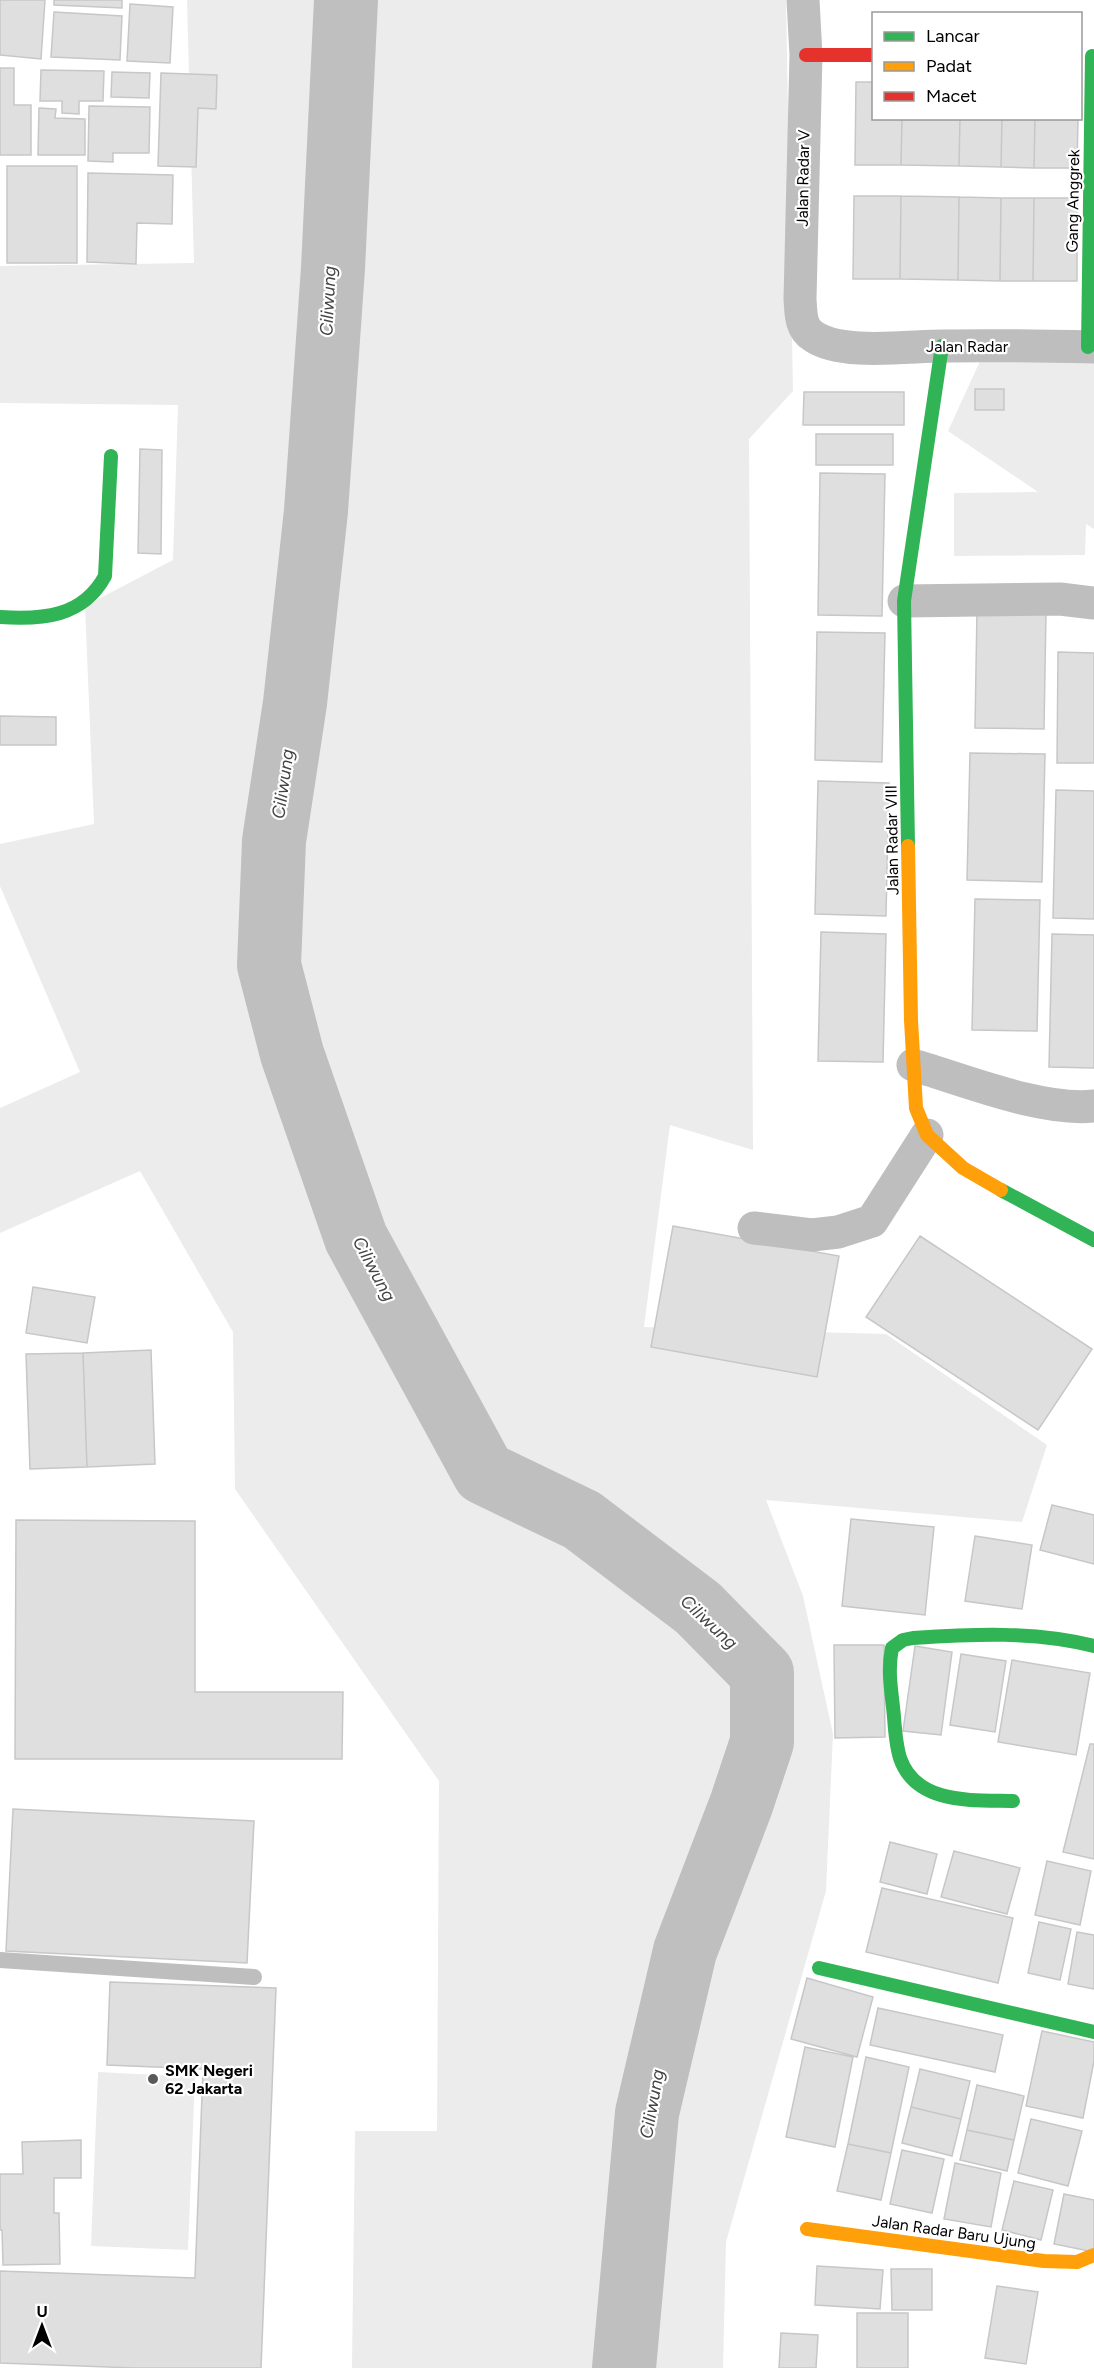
<svg xmlns="http://www.w3.org/2000/svg" width="1094" height="2368" font-family="Figtree,sans-serif">
<style>
.green{fill:#ececec}
.lines{fill:none;stroke-linecap:round;stroke-linejoin:round}
.river{stroke:#bfbfbf;stroke-width:64}
.building{fill:#dfdfdf;stroke:#c7c7c7;stroke-width:1.5}
.lane{stroke:#bebebe;stroke-width:16}
.street{stroke:#bebebe;stroke-width:33}
.fast{stroke:#30b455;stroke-width:14}
.slow{stroke:#ff9f0a;stroke-width:14}
.jam{stroke:#e5322d;stroke-width:14}
.poi-dot{fill:#595959;stroke:#fff;stroke-width:2}
.labels{text-anchor:middle;dominant-baseline:central;stroke-width:4.5;stroke-linejoin:round;paint-order:stroke}
.street-label{font-size:16px;fill:#000;stroke:#fff}
.poi-label{font-size:16px;font-weight:bold;fill:#000;stroke:#fff;text-anchor:start}
.water-label{font-size:18px;font-style:italic;fill:#444;stroke:#fff}
</style>
<rect width="100%" height="100%" fill="#fff"/>
<!-- green -->
<path class="green" d="M187,0H786L793,391L749,439L753,1150L670,1125L644,1327L886,1334L1047,1445L1022,1522L766,1500L803,1596L833,1734L826,1891L726,2242L723,2368H352L355,2131H437L439,1781L235,1489L233,1332L140,1171L0,1233V1108L80,1072L0,886V844L94,824L85,606L173,560L178,405L0,403V266L194,263Z
M981,359L1094,361V529L1086,524L1085,555L954,556V493L1038,492L948,431Z
M98,2072L195,2077L188,2250L91,2246Z"/>
<g class="lines">
<!-- river -->
<path class="river" d="M346,0L333,268L316,511L295,703L274,841L269,965L292,1054L356,1238L484,1473L582,1520L698,1608L762,1673V1742L741,1805L685,1951L647,2113L624,2368"/>
</g>
<!-- building -->
<path class="building" d="M0,0H45L41,59L0,55Z
M54,0H122V8L54,5Z
M130,4L173,7L170,63L127,61Z
M54,12L122,16L120,60L51,57Z
M0,68H14V105H31V155H0Z
M41,70L104,71L103,101H79V114L62,113V101H40Z
M112,72L150,73L149,98L111,97Z
M161,73L217,75L216,109L198,108L196,167L158,166Z
M856,82H874V118H902L901,165H855Z
M89,106L150,107L149,153H113V162L88,161Z
M39,108L56,109L55,118L85,119V155H38Z
M902,118H960L959,166L901,165Z
M960,118H1002L1001,167L959,166Z
M1002,118H1035L1034,168L1001,167Z
M1035,118H1078L1077,168H1034Z
M7,166H77V263H7Z
M88,173L173,175L172,224L137,223L136,264L87,262Z
M854,196H901L900,279H853Z
M901,196L959,197L958,280L900,279Z
M959,197L1001,198L1000,281L958,280Z
M1001,198H1034L1033,281H1000Z
M1034,198H1077V281H1033Z
M975,389H1004V410H975Z
M804,392H904V425H803Z
M816,434H893V465H816Z
M140,449L162,450L161,554L138,553Z
M820,473L885,474L882,616L818,615Z
M977,610L1046,611L1044,729L975,728Z
M817,632L885,633L882,762L815,760Z
M1058,652L1094,653V763H1057Z
M0,716L56,717V745H0Z
M970,753L1045,754L1042,882L967,880Z
M818,781L889,783L886,916L815,914Z
M1056,790L1094,791V919L1053,918Z
M975,899L1040,900L1037,1031L972,1030Z
M821,932L886,934L883,1062L818,1061Z
M1052,934L1094,935V1068L1049,1067Z
M673,1226L839,1256L817,1377L651,1347Z
M920,1236L1092,1349L1038,1430L866,1317Z
M33,1287L95,1297L87,1343L26,1333Z
M151,1350L155,1464L87,1467L83,1353Z
M83,1353L87,1467L30,1469L26,1354Z
M1052,1505L1094,1515V1564L1040,1550Z
M851,1519L934,1527L925,1615L842,1606Z
M16,1520L195,1521V1692H343L342,1759H15Z
M975,1536L1032,1545L1022,1609L965,1601Z
M834,1645H884L885,1737L835,1738Z
M915,1646L952,1652L941,1735L903,1731Z
M961,1654L1006,1661L995,1732L950,1725Z
M1012,1660L1090,1673L1076,1755L998,1742Z
M1090,1744H1094V1859L1063,1852Z
M13,1809L254,1821L247,1963L6,1951Z
M890,1842L937,1854L927,1894L880,1882Z
M954,1851L1020,1868L1007,1914L941,1897Z
M1047,1861L1091,1871L1080,1925L1035,1915Z
M882,1888L1013,1918L998,1983L866,1952Z
M1039,1922L1071,1929L1060,1980L1028,1973Z
M1077,1932L1094,1935V1989L1068,1984Z
M807,1978L873,1997L857,2057L791,2039Z
M110,1982L276,1988L261,2368H134L0,2363V2271L195,2278L203,2069L107,2065Z
M878,2008L1003,2035L995,2072L870,2045Z
M1042,2031L1094,2042V2061L1083,2118L1026,2106Z
M805,2047L853,2057L835,2147L786,2137Z
M866,2057L909,2067L891,2153L848,2144Z
M920,2069L970,2081L961,2119L911,2107Z
M977,2085L1024,2096L1014,2140L967,2130Z
M911,2107L961,2119L952,2156L902,2143Z
M1031,2119L1082,2131L1068,2186L1018,2173Z
M967,2130L1014,2140L1007,2171L960,2160Z
M81,2140V2178H54V2213H59L60,2264L3,2265L2,2230H0V2174H23L22,2142Z
M848,2144L891,2153L881,2200L837,2191Z
M902,2150L944,2159L932,2213L890,2204Z
M955,2163L1001,2173L991,2227L944,2219Z
M1014,2181L1053,2190L1041,2240L1002,2230Z
M1064,2194L1094,2200V2252L1054,2244Z
M817,2266L883,2270L880,2309L815,2305Z
M891,2269H932V2310H892Z
M997,2286L1038,2292L1026,2364L985,2358Z
M857,2313H908V2368H857Z
M781,2333L818,2335L816,2368H779Z"/>
<g class="lines">
<!-- lane -->
<path class="lane" d="M0,1960L254,1977"/>
<!-- street -->
<path class="street" d="M803,0L806,55L800,299C801,312 800,328 813,336C841,356 909,346 943,346C993,345 1044,346 1094,347
M904,601L1060,599L1094,603
M913,1065C964,1080 1043,1112 1094,1106
M754,1228L812,1235L838,1232L872,1221L927,1135"/>
<!-- fast -->
<path class="fast" d="M1088,347L1092,56
M0,617C42,620 83,617 105,576L111,456
M908,846L904,601L942,346
M1001,1190L1094,1240
M1013,1801C973,1800 916,1805 900,1758C896,1745 895,1731 894,1717C892,1693 887,1672 892,1648L903,1640L913,1638C974,1634 1035,1631 1094,1646
M819,1968L1094,2032"/>
<!-- slow -->
<path class="slow" d="M908,846L911,1020L916,1108L927,1135L963,1168L1001,1190
M807,2229L1044,2261L1077,2262L1094,2255"/>
<!-- jam -->
<path class="jam" d="M806,55H874"/>
</g>
<!-- markers -->
<circle class="poi-dot" cx="153" cy="2079" r="6"/>
<g class="labels">
<!-- street labels -->
<g class="street-label">
<text transform="translate(803 178) rotate(-89)">Jalan Radar V</text>
<text transform="translate(1073 201) rotate(-89)">Gang Anggrek</text>
<text x="967" y="346">Jalan Radar</text>
<text transform="translate(892 840) rotate(-91)">Jalan Radar VIII</text>
<text transform="translate(954 2232) rotate(8)">Jalan Radar Baru Ujung</text>
</g>
<!-- poi labels -->
<g class="poi-label">
<text x="165" y="2070">SMK Negeri<tspan x="165" dy="18">62 Jakarta</tspan></text>
</g>
<!-- water labels -->
<g class="water-label">
<text transform="translate(328 301) rotate(-87)">Ciliwung</text>
<text transform="translate(283 784) rotate(-82)">Ciliwung</text>
<text transform="translate(374 1269) rotate(62)">Ciliwung</text>
<text transform="translate(709 1622) rotate(43)">Ciliwung</text>
<text transform="translate(652 2104) rotate(-80)">Ciliwung</text>
</g>
</g>
<!-- legend -->
<rect x="872" y="12" width="210" height="108" fill="#ffffff" stroke="#999999" stroke-width="1.5"/>
<rect x="884" y="32" width="30" height="9" fill="#30b455" stroke="#999999" stroke-width="1.5"/>
<text x="926" y="42" font-size="18" fill="#000000">Lancar</text>
<rect x="884" y="62" width="30" height="9" fill="#ff9f0a" stroke="#999999" stroke-width="1.5"/>
<text x="926" y="72" font-size="18" fill="#000000">Padat</text>
<rect x="884" y="92" width="30" height="9" fill="#e5322d" stroke="#999999" stroke-width="1.5"/>
<text x="926" y="102" font-size="18" fill="#000000">Macet</text>
<!-- north arrow -->
<g transform="translate(42 2326)" stroke="#ffffff" stroke-width="4.5" paint-order="stroke">
<path d="M0-4.5L10 22L0 15L-10 22Z" fill="#000000"/>
<text y="-9" font-size="16" font-weight="bold" text-anchor="middle" fill="#000000">U</text>
</g>
</svg>
